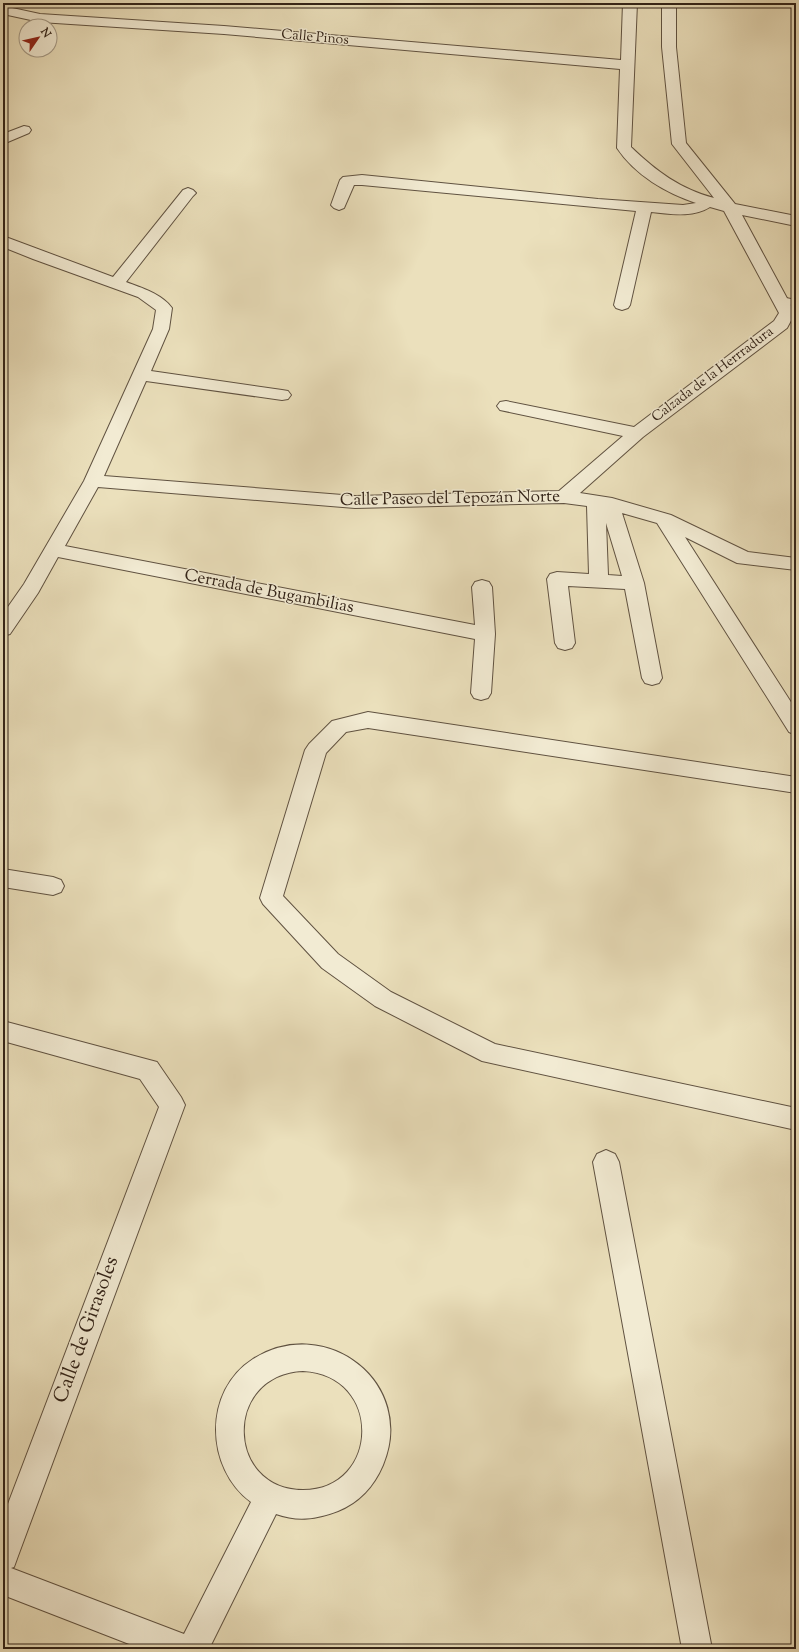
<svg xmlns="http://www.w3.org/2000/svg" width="799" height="1652" font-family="'Sorts Mill Goudy',serif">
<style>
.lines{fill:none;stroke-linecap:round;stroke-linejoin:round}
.lane-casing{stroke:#605241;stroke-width:2}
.street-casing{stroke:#605241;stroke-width:2}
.lane{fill:#f2ebd3;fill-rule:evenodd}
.street{fill:#f2ebd3;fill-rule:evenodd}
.labels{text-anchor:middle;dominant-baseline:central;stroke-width:3;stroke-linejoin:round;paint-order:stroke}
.far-street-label{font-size:14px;fill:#322318;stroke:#f2ebd3}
.street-label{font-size:17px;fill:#322318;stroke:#f2ebd3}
.near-street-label{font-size:20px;fill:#322318;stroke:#f2ebd3}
</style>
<rect width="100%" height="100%" fill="#ebe0bc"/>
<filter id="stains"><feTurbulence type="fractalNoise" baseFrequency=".005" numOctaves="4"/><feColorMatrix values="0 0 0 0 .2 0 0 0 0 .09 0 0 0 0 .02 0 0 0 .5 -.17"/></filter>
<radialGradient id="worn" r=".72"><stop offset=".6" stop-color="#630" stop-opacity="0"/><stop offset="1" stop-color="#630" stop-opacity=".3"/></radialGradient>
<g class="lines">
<!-- lane casing -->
<g class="lane-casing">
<path id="lane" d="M781,297L796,300V306L777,302L775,300L777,298Z"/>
</g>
<!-- street casing -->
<g class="street-casing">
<path id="street" d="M623,3H637L631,147C656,171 680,189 714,198L672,144L662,47V3H676V47L686,143L735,204L796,216V226L742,215L795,313L787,328L643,437L580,493L612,498L671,515L748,552L796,558V570L737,563L685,537L796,710V735L789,732L657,523L622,513L644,583L662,678L659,683L652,685L645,683L642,678L625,589L568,586L575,643L572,648L565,650L558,648L555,643L547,579L550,574L557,572L589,574L587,506L564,503L355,508L98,487L65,546L475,625L472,587L475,582L482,580L489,582L492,587L495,634L491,693L488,698L481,700L474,698L471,693L475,639L58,557L38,593L10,634L3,636V614L24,584L84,481L153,329L156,310L138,297L33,259L3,247V236L113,277L183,190L188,188L193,190L196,193L193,196L126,282C142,288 162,294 172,308L169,329L151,371L282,390L288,391L291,395L288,399L282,400L146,381L104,476L355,496L559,491L623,436L500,410L497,406L500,402L506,401L634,427L774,321L779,313L724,211L710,207C693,218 671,214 651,212L630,305L628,308L622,310L616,308L614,305L636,211L362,185H354L344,208L339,210L334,208L331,205L340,180L343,177L362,175L598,199L683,205L696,203C666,193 635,175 617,148L620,69L224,34L40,22L3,14V6L40,14L224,26L621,60ZM606,523L622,576L608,575Z
M24,126L29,127L31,130L29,133L3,144V134Z
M368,712L796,777V793L368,728L346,732L326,753L283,896L338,954L391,992L495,1044L796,1108V1130L482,1061L375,1006L322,968L263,904L260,898L305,750L309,744L332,721Z
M3,869L53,877L61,880L64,886L61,892L53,895L3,887Z
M3,1021L157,1062L181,1097L185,1105L18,1556L14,1567L11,1568L184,1634L251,1502C205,1468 203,1391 253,1359C326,1313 417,1383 383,1465C374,1486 360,1502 338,1511C317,1519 298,1522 276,1514L209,1649H142L3,1595V1517L159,1107L140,1079L3,1041ZM303,1371C384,1375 380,1490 303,1490C226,1490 222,1375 303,1371Z
M606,1150L615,1154L619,1162L712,1649H682L593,1162L597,1154Z"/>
</g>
<!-- lane -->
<use href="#lane" class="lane"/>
<!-- street -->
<use href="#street" class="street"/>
</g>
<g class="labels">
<!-- far-street labels -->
<g class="far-street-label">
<text transform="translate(315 38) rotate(5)">Calle Pinos</text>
<text transform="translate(713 375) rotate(-37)">Calzada de la Herrradura</text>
</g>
<!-- street labels -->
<g class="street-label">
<text transform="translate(450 499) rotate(-1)">Calle Paseo del Tepozán Norte</text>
<text transform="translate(269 592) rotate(11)">Cerrada de Bugambilias</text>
</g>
<!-- near-street labels -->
<g class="near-street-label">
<text transform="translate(87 1330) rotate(-70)">Calle de Girasoles</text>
</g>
</g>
<!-- margin -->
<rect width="799" height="1652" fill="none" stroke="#ebe0bc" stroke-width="16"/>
<rect x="4" y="4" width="791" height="1644" fill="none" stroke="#322318" stroke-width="2"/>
<rect x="8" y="8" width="783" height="1636" fill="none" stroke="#322318"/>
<!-- north arrow -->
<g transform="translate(38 38) rotate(56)"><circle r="19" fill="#f2ebd3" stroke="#a59b88"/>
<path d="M0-3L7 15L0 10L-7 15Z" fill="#8f2418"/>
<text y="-6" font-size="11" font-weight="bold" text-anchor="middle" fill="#322318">N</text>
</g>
<rect width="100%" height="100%" filter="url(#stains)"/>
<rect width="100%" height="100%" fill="url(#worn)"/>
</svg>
